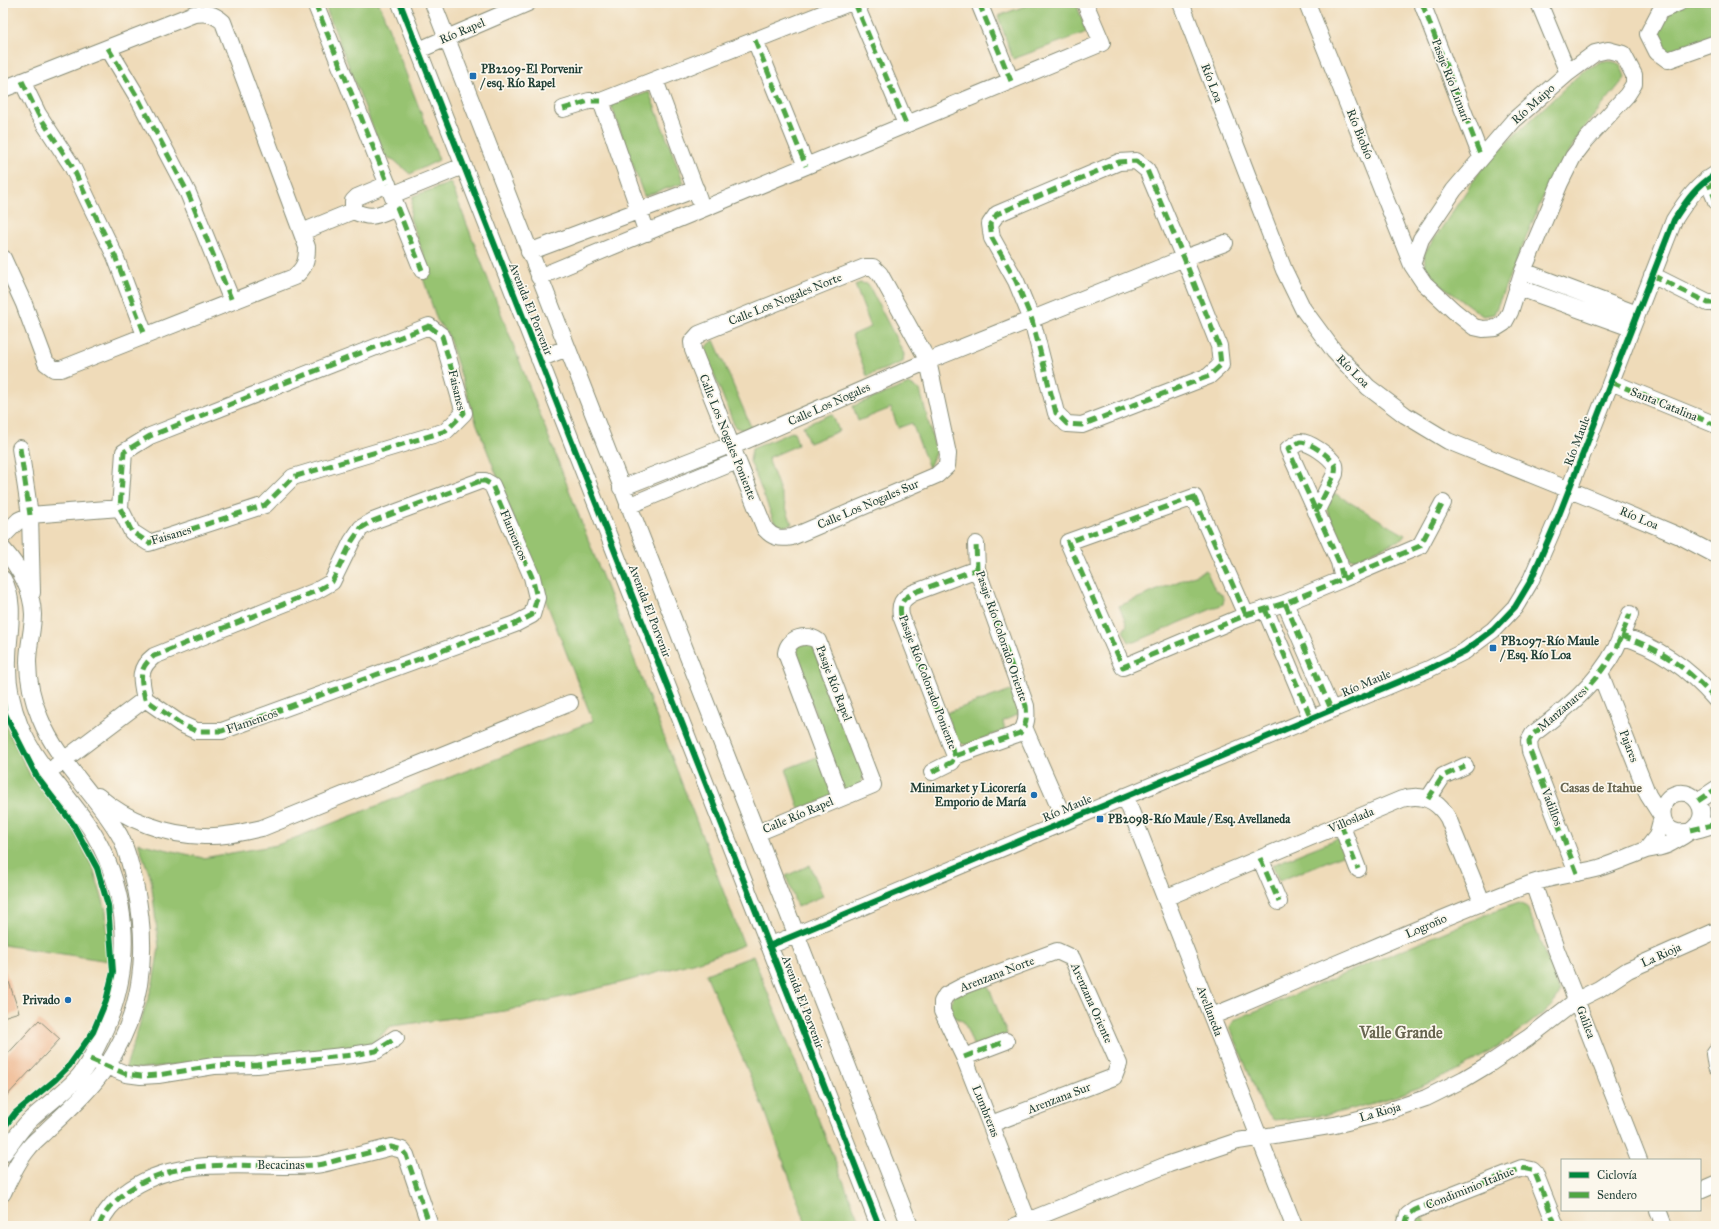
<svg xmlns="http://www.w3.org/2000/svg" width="1719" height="1229" font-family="'IM FELL Great Primer',serif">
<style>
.green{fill:#97c371;stroke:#5b8052}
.building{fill:#edaf83}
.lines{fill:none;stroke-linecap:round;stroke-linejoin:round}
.minor-casing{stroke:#878c76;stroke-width:18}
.minor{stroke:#fff;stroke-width:16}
.quiet{stroke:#4fa644;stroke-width:5;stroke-dasharray:10 5;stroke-linecap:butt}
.cycleway-casing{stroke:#fbf7ec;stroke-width:8}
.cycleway{stroke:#00873e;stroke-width:6}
.poi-dot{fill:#1f6fb2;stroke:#fbf7ec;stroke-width:1.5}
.labels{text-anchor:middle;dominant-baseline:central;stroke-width:3.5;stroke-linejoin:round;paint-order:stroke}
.street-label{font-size:12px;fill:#1f3d34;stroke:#fbf7ec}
.poi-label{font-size:12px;font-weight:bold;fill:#1f3d34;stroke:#fbf7ec;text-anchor:start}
.neighbourhood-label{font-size:13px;font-weight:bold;fill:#676550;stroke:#fbf7ec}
.district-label{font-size:16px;font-weight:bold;fill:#676550;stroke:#fbf7ec}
</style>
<rect width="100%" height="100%" fill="#fbf7ec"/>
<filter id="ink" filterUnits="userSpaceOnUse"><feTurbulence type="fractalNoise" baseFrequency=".025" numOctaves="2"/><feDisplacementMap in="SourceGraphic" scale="8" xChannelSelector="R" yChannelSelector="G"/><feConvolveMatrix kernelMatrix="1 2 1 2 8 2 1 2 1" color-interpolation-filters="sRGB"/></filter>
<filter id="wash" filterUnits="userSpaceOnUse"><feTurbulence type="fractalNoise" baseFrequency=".012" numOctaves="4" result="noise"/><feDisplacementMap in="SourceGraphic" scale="16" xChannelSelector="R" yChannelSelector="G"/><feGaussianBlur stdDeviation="0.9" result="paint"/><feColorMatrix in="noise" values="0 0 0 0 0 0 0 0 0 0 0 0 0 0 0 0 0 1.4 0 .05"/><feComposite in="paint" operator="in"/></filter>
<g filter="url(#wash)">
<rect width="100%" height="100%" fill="#efdbb9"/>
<!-- green -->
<path class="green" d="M324,3H379L439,160L410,174L394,160L384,156Z
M1033,3H1076L1087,32L1013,59L998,16Z
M1686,3H1716V37L1668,56L1652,34L1661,13Z
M1603,61C1619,62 1621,62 1625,78L1582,130L1543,197L1494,314L1483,316L1426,274L1424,254L1486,162L1583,71Z
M649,92L684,183L644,196L611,105Z
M451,183L744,945L703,960L620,983L505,1011L392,1026C383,1031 380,1039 372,1045L125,1070L153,983L159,948L151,879L138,843L203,858L277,845L593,721L476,422L448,335L437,320L422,275L430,273L410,218L413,196Z
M860,283L868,284L904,354L903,362L867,376L852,335L871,327L855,285Z
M714,340L751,427L743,430L735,427L706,354V347Z
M909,384L920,390L936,451L929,468L912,423L898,428L891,408L858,421L853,406Z
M832,414L839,431L809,443L803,426Z
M794,431L798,445L768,458L792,524L782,527L774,521L750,461L752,449Z
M1334,493L1405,535L1402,539L1355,559L1349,558L1344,551L1326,507Z
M1206,570L1215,590L1221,593L1224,599L1223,604L1135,642H1129L1123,631L1127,625L1119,606Z
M811,642L865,770L860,787L799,809L786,769L830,752L793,654L797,646Z
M1011,690L1019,714L1003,721L1005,730L966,745L956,741L946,713Z
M3,716L9,732L30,775L70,823L93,868L106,910L109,961L3,945Z
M1339,838L1345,854L1279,881L1272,865Z
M810,865L823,896L797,907L786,876Z
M1519,903L1527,907L1560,992C1556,1006 1540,1015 1529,1024C1470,1071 1399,1100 1326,1115C1309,1118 1291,1118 1274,1120L1264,1111L1230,1027L1234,1020L1490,913Z
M753,956L858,1218L861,1226H807L764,1108L706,974Z
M987,982L1007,1034L974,1047L964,1022L953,1016L949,1008L954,995Z
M1420,1208L1427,1226H1400L1396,1217Z"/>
<g id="blocks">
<!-- building -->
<path class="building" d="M3,970H5L19,1012L3,1017Z
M39,1020L60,1039L3,1100V1059Z"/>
</g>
</g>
<g filter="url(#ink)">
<use href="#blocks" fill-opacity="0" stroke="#878c76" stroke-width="1"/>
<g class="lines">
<!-- minor casing -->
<g class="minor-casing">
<path id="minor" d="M315,3L422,270
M400,3L879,1226
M433,3L910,1226
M855,3L906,124
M979,3L1011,81
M1181,3L1284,270L1303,309L1334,351L1368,387L1405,415L1448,441L1587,497L1682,537L1716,555
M1307,3L1412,265L1424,283L1454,311L1474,327L1483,329L1496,328L1504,323L1510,312L1523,271L1560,183L1573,157L1586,140L1627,95L1634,84V75L1623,54L1608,50L1595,53L1568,73L1514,120L1454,190L1421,239L1412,265
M1422,3L1481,157
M1539,3L1568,73
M1679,3L1660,11L1648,34L1657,52L1668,60L1716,43
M755,40L806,166
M108,48L138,98L188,193L232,301
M419,50L528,3
M655,80L699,199
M22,81L38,114L72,166L87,198L115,256L145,335
M3,89L194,14C207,13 213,13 223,22L307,247C307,261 305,268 294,277L61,369H54L46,363L24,304L3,258
M601,101L647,233
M563,109L589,101H601L849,3
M1136,161L1147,170L1184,258L1219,346L1221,365L1209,376L1082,425L1067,424L1056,413L1032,320L1016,281L992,238L990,224L997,214L1119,162Z
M1707,179L1716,201
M392,195L463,166
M353,211V201L357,197L388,184
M302,232L353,211C373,220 377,215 397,207
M529,252L696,189
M865,267H873L880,274L928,361L948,454L947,466L937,475L792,537C780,539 773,538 765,529L693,350L692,342L699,334Z
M1523,271L1637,314
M1652,275L1708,303H1716
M539,277L1102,43L1085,3
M1517,287L1631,328
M429,326L442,336L464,413L446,431L293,477L265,505L149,543L132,532L120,508L124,452L150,436Z
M539,359L567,348
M1611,382L1716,425
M731,447L928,361L1184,258L1225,243
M20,448L30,515L32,593
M480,481H485L492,485L532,577L537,598L532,615L515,624L222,731H196L181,724L145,699C141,680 137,669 154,656L316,591L332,582L352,541L361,528L373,521Z
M621,488L730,445
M1194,497L1246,615L1123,667L1068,542Z
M628,506L737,461
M3,536L19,520L30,515L120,508
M3,549C19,567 32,590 33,614C33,630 28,646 28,662C28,681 33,701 40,718C58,763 97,795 120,836C128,852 132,871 136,889C149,952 143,1012 106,1067C90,1091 67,1111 46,1131C40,1137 33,1142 28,1149C17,1162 10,1178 3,1193
M3,579C17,604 8,633 8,659C7,681 12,706 20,726C38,770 72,796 95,836C129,895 133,964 106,1027C99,1043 91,1061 80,1075C67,1091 44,1106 29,1121C19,1131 12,1143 3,1154
M1343,579L1420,546L1443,503
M1285,603L1331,709
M1265,609L1311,718
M1246,615L1285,603L1343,579L1339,562L1288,449L1300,442C1310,442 1330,456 1335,465C1336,468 1335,471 1335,474L1316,512
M1621,636C1659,647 1691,671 1716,700
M1600,673L1648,795L1662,817L1657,836L1646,850
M1024,727L1065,821
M955,756L901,616C899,604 902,599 913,593L977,569
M56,766L145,699
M932,772L952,762L955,756L1020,733C1027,725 1027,717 1026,706L977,569L976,544
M98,796C127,821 166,835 204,836C224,837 243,832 262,828L570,703
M1125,796L1294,1226
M1428,799L1443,776L1465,766
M1698,801L1716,789
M1341,824L1358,869
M757,833L873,785L818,641C807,633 788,637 786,653L840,798
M1260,858L1279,902
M1577,873L1530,751L1529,741L1533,734C1565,710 1597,684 1616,648C1621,637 1626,625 1630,614
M1533,883L1556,949L1639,1160
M1165,898L1402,799C1422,793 1437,800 1448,818L1482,902
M769,946L1429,669L1465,651L1493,630L1515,607L1530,582L1559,515L1674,220C1686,201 1697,185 1716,174
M1212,1016C1244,1004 1276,989 1307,976C1381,945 1455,912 1530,884C1552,876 1576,874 1599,868C1615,863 1630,856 1646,850C1654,848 1663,848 1671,843C1680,838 1692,832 1698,824C1708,810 1695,790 1678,793C1658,797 1657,827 1677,832C1687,834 1706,827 1716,824
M1716,1051L1714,1054L1716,1067
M964,1057L1006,1041
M97,1062L126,1074L141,1076L158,1075L214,1066L257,1065L352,1055L376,1051L396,1038
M991,1124L1114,1077L1119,1064L1072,958L1057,951L963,986L946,995L942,1002V1011L964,1057L1028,1221
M1700,1191L1716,1184
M1658,1210L1664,1226
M99,1226C104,1212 113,1203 125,1193C178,1152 251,1170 314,1165C322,1165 330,1162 338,1160C355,1156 373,1152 391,1147L402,1150L406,1155L430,1226
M1015,1226L1169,1164L1238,1141L1335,1125L1379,1114L1426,1098L1464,1079L1489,1064L1528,1038L1577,1000L1599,989L1628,970L1716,931
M1405,1226L1408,1215L1415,1210L1522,1168L1532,1170L1535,1173L1556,1226"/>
</g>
<!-- minor -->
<use href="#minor" class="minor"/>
<!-- quiet -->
<path class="quiet" d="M315,3L388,184
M855,3L906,124
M979,3L1011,81
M1422,3L1481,157
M755,40L806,166
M108,48L138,98L188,193L232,301
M22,81L38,114L72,166L87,198L115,256L145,335
M563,109L589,101H601
M1136,161L1147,170L1184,258L1219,346L1221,365L1209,376L1082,425L1067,424L1056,413L1032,320L1016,281L992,238L990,224L997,214L1119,162Z
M1707,179L1716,201
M397,207L422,270
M1652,275L1708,303H1716
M429,326L442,336L464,413L446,431L293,477L265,505L149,543L132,532L120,508L124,452L150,436Z
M1611,382L1716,425
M20,448L30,515
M480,481H485L492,485L532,577L537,598L532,615L515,624L222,731H196L181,724L145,699C141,680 137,669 154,656L316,591L332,582L352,541L361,528L373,521Z
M1194,497L1246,615L1123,667L1068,542Z
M1343,579L1420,546L1443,503
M1285,603L1331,709
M1265,609L1311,718
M1246,615L1285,603L1343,579L1339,562L1288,449L1300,442C1310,442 1330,456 1335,465C1336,468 1335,471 1335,474L1316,512
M1621,636C1659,647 1691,671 1716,700
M955,756L901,616C899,604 902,599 913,593L977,569
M932,772L952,762L955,756L1020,733C1027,725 1027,717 1026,706L977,569L976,544
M1428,799L1443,776L1465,766
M1698,801L1716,789
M1341,824L1358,869
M1691,830L1716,824
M1260,858L1279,902
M1577,873L1530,751L1529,741L1533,734C1565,710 1597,684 1616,648C1621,637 1626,625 1630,614
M964,1057L1006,1041
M90,1059L126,1074L141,1076L158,1075L214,1066L257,1065L352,1055L376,1051L396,1038
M99,1226C104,1212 113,1203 125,1193C178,1152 251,1170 314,1165C322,1165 330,1162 338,1160C355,1156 373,1152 391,1147L402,1150L406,1155L430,1226
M1405,1226L1408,1215L1415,1210L1522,1168L1532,1170L1535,1173L1556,1226"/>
<!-- cycleway casing -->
<g class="cycleway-casing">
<path id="cycleway" d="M400,3L879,1226
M3,703L4,712L37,777L73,824L97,868L108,905L113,972L106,1001L93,1032L69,1066L55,1080L15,1113L3,1129
M769,946L1429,669L1465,651L1493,630L1515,607L1530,582L1559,515L1674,220C1686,201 1697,185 1716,174"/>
</g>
<!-- cycleway -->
<use href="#cycleway" class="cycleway"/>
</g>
</g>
<!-- markers -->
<g class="poi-dot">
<rect x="469" y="72" width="8" height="8" rx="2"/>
<rect x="1489" y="644" width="8" height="8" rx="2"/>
<circle cx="1034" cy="795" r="4"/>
<rect x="1096" y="815" width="8" height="8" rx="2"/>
<circle cx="68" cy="1000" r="4"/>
</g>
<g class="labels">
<!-- street labels -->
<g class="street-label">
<text transform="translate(462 31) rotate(-23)">Río Rapel</text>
<text transform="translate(1451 80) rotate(69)">Pasaje Río Limarí</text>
<text transform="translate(1212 83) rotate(69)">Río Loa</text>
<text transform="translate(1533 104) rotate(-42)">Río Maipo</text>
<text transform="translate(1360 134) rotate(68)">Río Biobío</text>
<text transform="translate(785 299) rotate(-22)">Calle Los Nogales Norte</text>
<text transform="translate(531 309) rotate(68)">Avenida El Porvenir</text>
<text transform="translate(1353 371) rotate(45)">Río Loa</text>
<text transform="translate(457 390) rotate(77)">Faisanes</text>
<text transform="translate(829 404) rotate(-24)">Calle Los Nogales</text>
<text transform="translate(1664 404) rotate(22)">Santa Catalina</text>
<text transform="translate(728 437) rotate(68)">Calle Los Nogales Poniente</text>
<text transform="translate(1577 441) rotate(-69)">Río Maule</text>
<text transform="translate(868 504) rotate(-23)">Calle Los Nogales Sur</text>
<text transform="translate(1639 518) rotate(23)">Río Loa</text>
<text transform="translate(171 535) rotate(-16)">Faisanes</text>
<text transform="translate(514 535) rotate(67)">Flamencos</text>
<text transform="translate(650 611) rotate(69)">Avenida El Porvenir</text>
<text transform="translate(1002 636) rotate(71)">Pasaje Río Colorado Oriente</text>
<text transform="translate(928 682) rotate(69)">Pasaje Río Colorado Poniente</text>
<text transform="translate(834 683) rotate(69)">Pasaje Río Rapel</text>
<text transform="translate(1366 683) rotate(-23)">Río Maule</text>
<text transform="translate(1562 709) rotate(-41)">Manzanares</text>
<text transform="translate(252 721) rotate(-19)">Flamencos</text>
<text transform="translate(1629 746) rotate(69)">Pajares</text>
<text transform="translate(1552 807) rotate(69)">Vadillos</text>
<text transform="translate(1067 808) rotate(-23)">Río Maule</text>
<text transform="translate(798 815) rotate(-23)">Calle Río Rapel</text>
<text transform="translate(1351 820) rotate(-23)">Villoslada</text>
<text transform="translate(1426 926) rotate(-23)">Logroño</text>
<text transform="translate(1661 955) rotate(-24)">La Rioja</text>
<text transform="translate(997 974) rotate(-21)">Arenzana Norte</text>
<text transform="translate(803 1002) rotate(69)">Avenida El Porvenir</text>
<text transform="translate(1092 1003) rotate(66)">Arenzana Oriente</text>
<text transform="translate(1210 1011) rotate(69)">Avellaneda</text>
<text transform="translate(1586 1022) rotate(69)">Galilea</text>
<text transform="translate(1059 1098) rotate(-21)">Arenzana Sur</text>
<text transform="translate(986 1111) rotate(68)">Lumbreras</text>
<text transform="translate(1380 1112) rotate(-16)">La Rioja</text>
<text x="281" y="1165">Becacinas</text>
<text transform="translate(1470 1188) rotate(-22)">Condiminio Itahue</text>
</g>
<!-- poi labels -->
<g class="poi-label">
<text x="481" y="69">PB2209-El Porvenir<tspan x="481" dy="14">/ esq. Río Rapel</tspan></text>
<text x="1501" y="641">PB2097-Río Maule<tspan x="1501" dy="14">/ Esq. Río Loa</tspan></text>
<text x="1026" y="788" text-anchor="end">Minimarket y Licorería<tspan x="1026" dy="14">Emporio de María</tspan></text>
<text x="1108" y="819">PB2098-Río Maule / Esq. Avellaneda</text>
<text x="60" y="1000" text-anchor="end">Privado</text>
</g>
<!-- neighbourhood labels -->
<g class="neighbourhood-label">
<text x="1601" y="788">Casas de Itahue</text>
</g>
<!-- district labels -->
<g class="district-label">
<text x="1401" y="1032">Valle Grande</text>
</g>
</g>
<!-- margin -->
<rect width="1719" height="1229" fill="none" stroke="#fbf7ec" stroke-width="16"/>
<!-- legend -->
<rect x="1561" y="1159" width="140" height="52" fill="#fbf7ec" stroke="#a3ada2"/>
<rect x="1569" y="1172" width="20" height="6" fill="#00873e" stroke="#a3ada2"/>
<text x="1597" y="1179" font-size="12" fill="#1f3d34">Ciclovía</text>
<rect x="1569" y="1192" width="20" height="6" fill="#4fa644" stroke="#a3ada2"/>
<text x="1597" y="1199" font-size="12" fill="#1f3d34">Sendero</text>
</svg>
